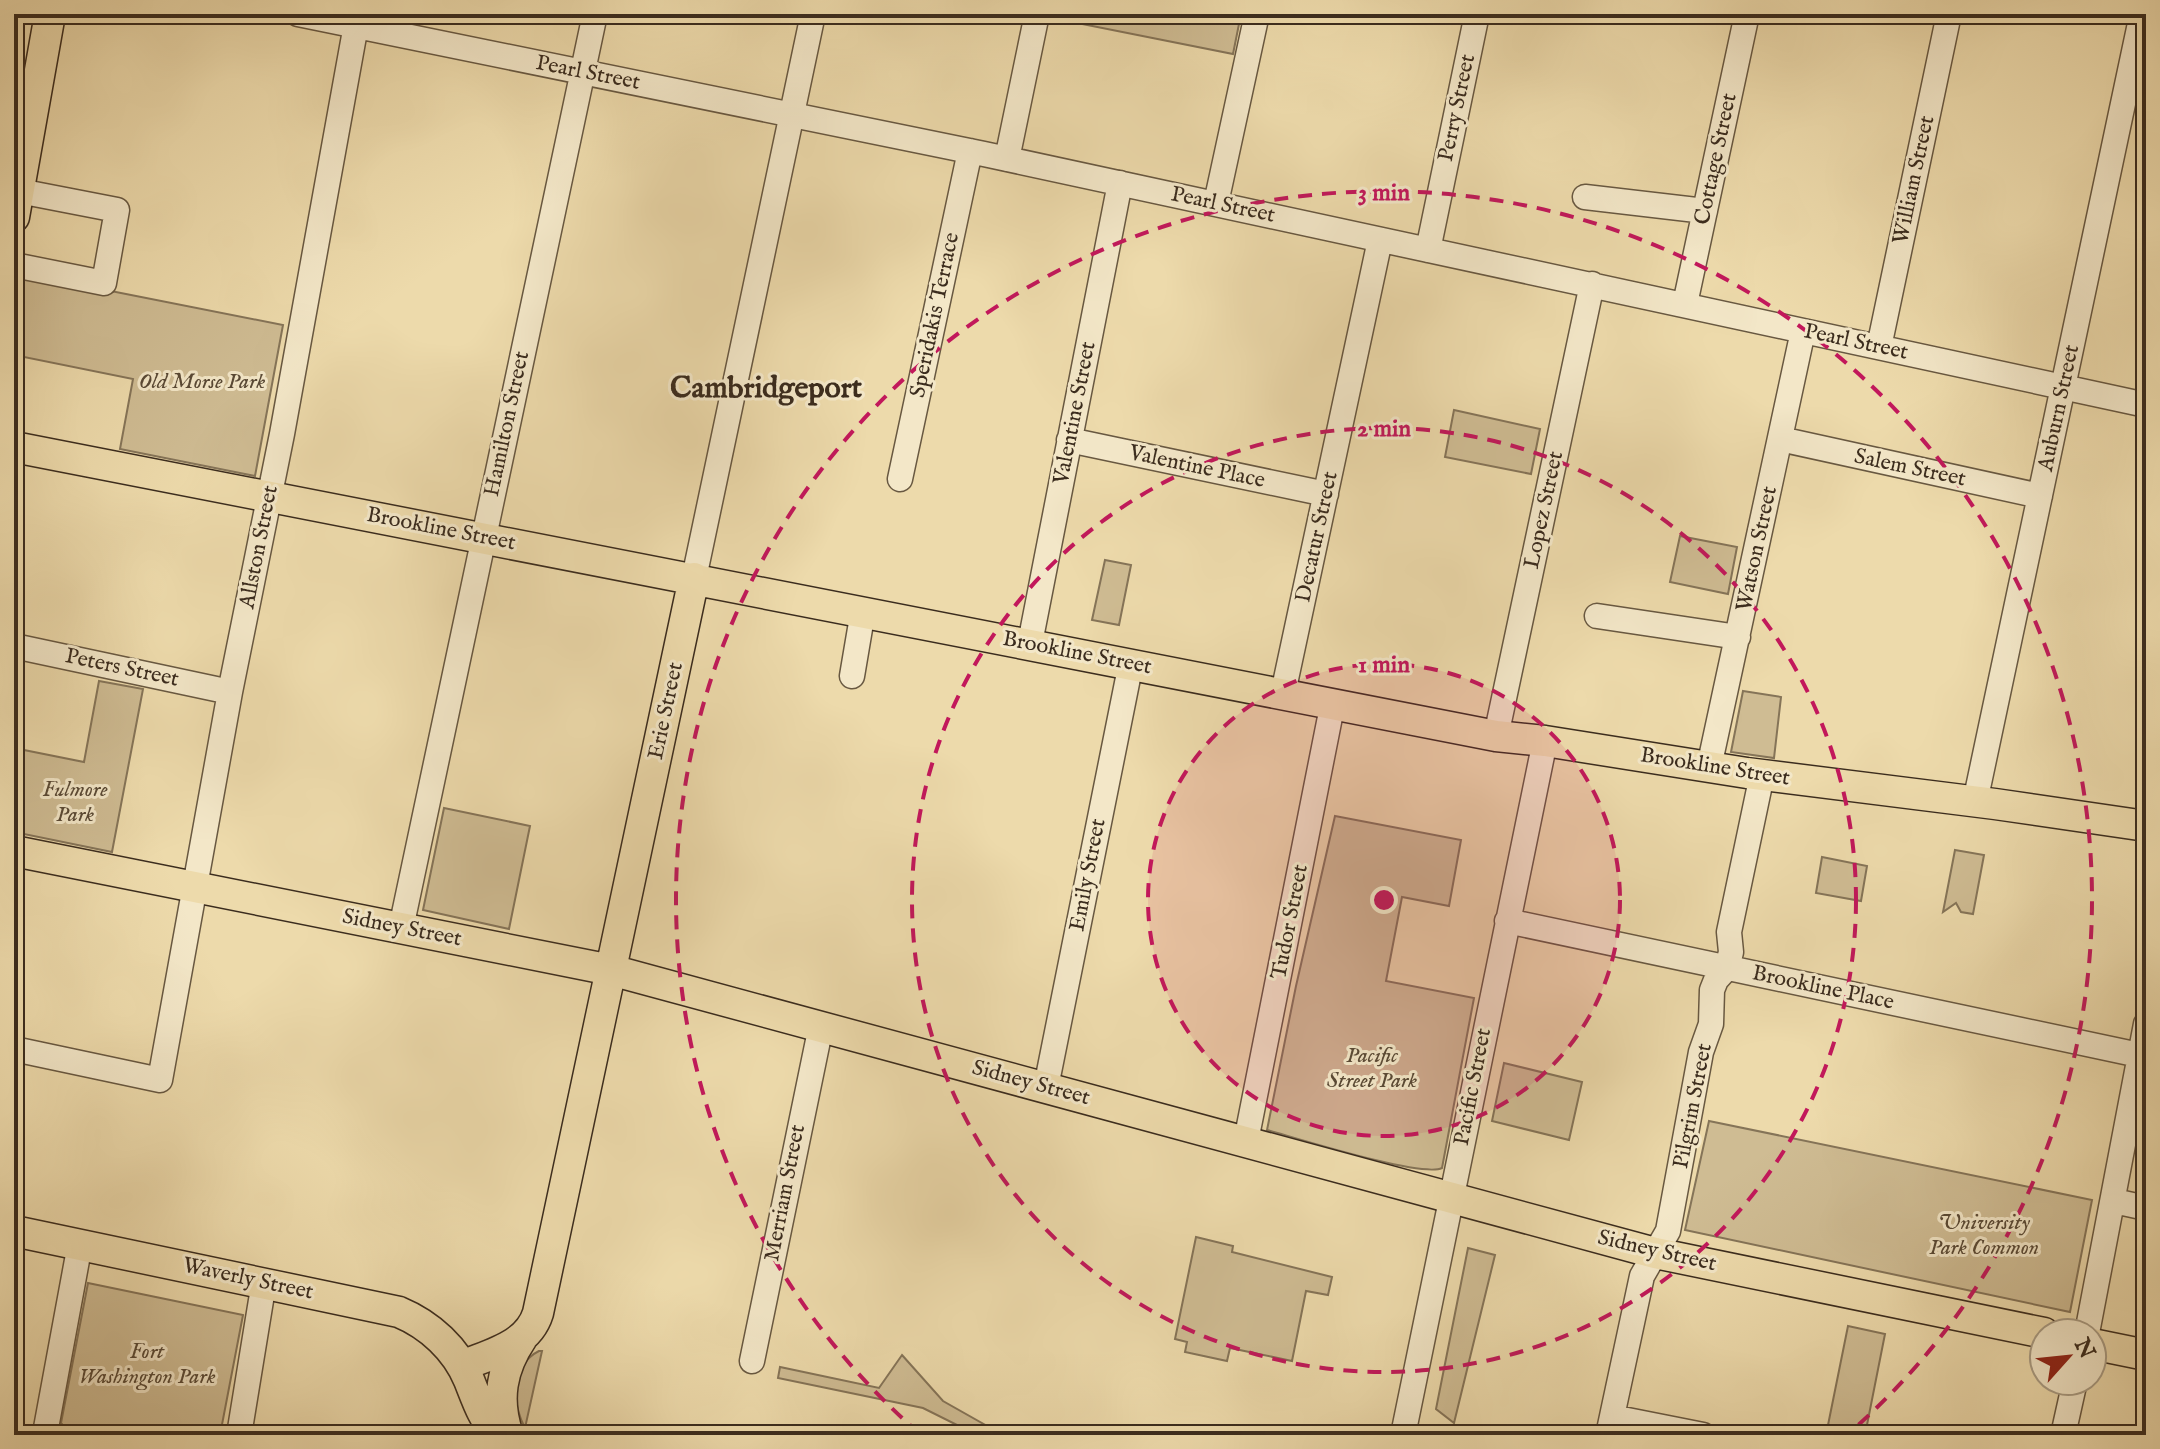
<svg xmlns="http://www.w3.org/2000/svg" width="2160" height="1449" font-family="'IM FELL English',serif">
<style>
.green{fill:#cfbc93;stroke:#857458;stroke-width:2}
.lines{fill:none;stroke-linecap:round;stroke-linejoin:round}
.minor-casing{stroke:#685841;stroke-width:27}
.major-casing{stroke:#3b2c1e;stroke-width:33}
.minor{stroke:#f3e7c8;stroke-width:24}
.major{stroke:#eddaab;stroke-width:30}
.ring{fill:none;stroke:#c2185b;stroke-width:4;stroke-dasharray:14 10}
.labels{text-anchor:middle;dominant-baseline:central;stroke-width:6;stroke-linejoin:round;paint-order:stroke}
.street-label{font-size:22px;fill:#3b2c1e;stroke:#f3e7c8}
.park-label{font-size:22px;font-style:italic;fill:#594935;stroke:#f3e7c8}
.district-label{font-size:30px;font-weight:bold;fill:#3b2c1e;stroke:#f3e7c8}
.centre{fill:#c2185b;stroke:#f3e7c8;stroke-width:4}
.ring-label{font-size:24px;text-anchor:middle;font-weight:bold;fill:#c2185b;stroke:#f3e7c8;stroke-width:6;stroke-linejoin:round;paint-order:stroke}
</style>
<rect width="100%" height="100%" fill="#eddaab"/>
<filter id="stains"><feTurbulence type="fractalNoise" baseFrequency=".0025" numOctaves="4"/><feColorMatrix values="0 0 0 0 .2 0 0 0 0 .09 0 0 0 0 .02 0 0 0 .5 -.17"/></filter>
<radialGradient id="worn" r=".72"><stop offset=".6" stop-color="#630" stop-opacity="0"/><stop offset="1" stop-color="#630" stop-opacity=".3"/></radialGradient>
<!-- green -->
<path class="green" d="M1053,14H1241L1233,54L1052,18Z
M20,273L283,325L255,476L120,449L133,379L14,355V307Z
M1454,410L1540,429L1531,474L1445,457Z
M1680,536L1737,547L1728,594L1670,582Z
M1105,560L1131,565L1119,625L1092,620Z
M99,681L143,689L112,852L14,832V748L84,762Z
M1743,691L1781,697L1774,758L1731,752Z
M444,808L530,826L509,929L423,910Z
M1335,816L1461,840L1449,906L1402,897L1386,981L1474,998L1442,1168C1422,1178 1296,1138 1267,1130L1296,986Z
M1955,850L1984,855L1973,914L1961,912L1956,903L1943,912Z
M1822,857L1867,866L1861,901L1816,893Z
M1504,1063L1582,1082L1569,1140L1492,1121Z
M1709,1121L2092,1200L2070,1312L1685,1230Z
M1196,1237L1233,1246L1232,1252L1332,1277L1328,1295L1306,1291L1292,1361L1230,1348L1227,1361L1185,1352L1187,1342L1175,1339Z
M1468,1248L1495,1255L1454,1423L1436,1409Z
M88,1283L243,1315L220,1435H71L61,1423Z
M1848,1326L1885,1334L1865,1435H1826Z
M539,1351H542L525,1428C512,1404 511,1365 539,1351Z
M902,1355L943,1401L1003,1435H977L923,1408L778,1378L780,1367L879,1388Z"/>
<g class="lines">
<!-- minor casing -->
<g class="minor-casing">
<path id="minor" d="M298,14L984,154L2146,405
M1007,159L1037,14
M1585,197L1705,211
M1216,203L1257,14
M1428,250L1477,14
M14,265L104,283L117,210L19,191
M1685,304L1747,14
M1879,347L1949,14
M1780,439L2040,496
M1069,440L1326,494
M900,479L970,151
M694,578L813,14
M1597,616L1738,637
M1030,643L1120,183
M14,646L230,692
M852,676L863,611
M1283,693L1380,240
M1496,736L1592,284
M1709,767L1803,331
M1975,802L2142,14
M1507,921L2139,1055
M401,928L595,14
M14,1049L160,1080L230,692L282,434L358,14
M1046,1087L1131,663
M1246,1141L1333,702
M2114,1201L2146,1208
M2087,1333L2146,1024
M752,1361L821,1026
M1612,1417L1703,1435
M46,1428L80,1244
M239,1435L264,1282
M1403,1435L1545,741
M1608,1435L1642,1276L1668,1231L1701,1052L1711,1024L1712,990L1716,980L1727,968L1731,952L1729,932L1762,775
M2063,1435L2075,1381"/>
</g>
<!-- major casing -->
<g class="major-casing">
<path id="major" d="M14,217L50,14
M14,447L1496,736L1545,741L1747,773L1995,804L2146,826
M14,851L611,970L1655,1253L2044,1333
M14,1231L399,1312C430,1325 456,1349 469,1380C477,1400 483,1419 498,1435
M2092,1344L2146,1355
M462,1366C490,1354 528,1346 538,1313L694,578
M508,1435C496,1400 501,1369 522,1338"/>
</g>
<!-- minor -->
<use href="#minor" class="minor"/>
<!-- major -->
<use href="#major" class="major"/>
</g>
<!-- distance rings -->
<circle cx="1384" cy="900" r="236" fill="#c2185b" fill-opacity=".12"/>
<g class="ring">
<circle cx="1384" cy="900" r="236"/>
<circle cx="1384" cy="900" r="472"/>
<path d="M920 1434A708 708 0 1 1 1848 1434"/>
</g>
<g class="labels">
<!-- street labels -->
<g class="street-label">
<text transform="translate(588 73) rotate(11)">Pearl Street</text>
<text transform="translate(1457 108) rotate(-78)">Perry Street</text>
<text transform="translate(1716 159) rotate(-78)">Cottage Street</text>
<text transform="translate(1914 180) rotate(-78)">William Street</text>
<text transform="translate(1223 205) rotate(12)">Pearl Street</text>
<text transform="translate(935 315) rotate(-78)">Speridakis Terrace</text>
<text transform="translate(1856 342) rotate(12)">Pearl Street</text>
<text transform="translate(2059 408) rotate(-78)">Auburn Street</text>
<text transform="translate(1075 413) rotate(-79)">Valentine Street</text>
<text transform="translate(507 424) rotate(-78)">Hamilton Street</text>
<text transform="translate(1197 467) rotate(12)">Valentine Place</text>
<text transform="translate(1910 468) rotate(12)">Salem Street</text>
<text transform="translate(1544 510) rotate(-78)">Lopez Street</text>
<text transform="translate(441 529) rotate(11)">Brookline Street</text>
<text transform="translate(1317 537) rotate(-78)">Decatur Street</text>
<text transform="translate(259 547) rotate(-79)">Allston Street</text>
<text transform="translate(1757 549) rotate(-78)">Watson Street</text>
<text transform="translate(1077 653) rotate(11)">Brookline Street</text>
<text transform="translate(122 668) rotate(12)">Peters Street</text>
<text transform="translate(666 711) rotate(-78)">Erie Street</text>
<text transform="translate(1715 767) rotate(9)">Brookline Street</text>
<text transform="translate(1088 875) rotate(-79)">Emily Street</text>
<text transform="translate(1290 922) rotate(-79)">Tudor Street</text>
<text transform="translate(402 928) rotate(11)">Sidney Street</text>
<text transform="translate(1823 988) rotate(12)">Brookline Place</text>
<text transform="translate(1031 1083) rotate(15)">Sidney Street</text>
<text transform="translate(1473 1087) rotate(-79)">Pacific Street</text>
<text transform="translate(1693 1106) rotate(-79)">Pilgrim Street</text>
<text transform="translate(785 1193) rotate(-79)">Merriam Street</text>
<text transform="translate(1657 1251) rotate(13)">Sidney Street</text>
<text transform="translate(248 1279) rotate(12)">Waverly Street</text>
</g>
<!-- park labels -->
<g class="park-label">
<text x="202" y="382">Old Morse Park</text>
<text x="75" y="790">Fulmore<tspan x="75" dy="25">Park</tspan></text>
<text x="1372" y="1056">Pacific<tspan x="1372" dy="25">Street Park</tspan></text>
<text x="1984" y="1223">University<tspan x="1984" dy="25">Park Common</tspan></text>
<text x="147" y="1352">Fort<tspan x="147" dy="25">Washington Park</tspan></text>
</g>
<!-- district labels -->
<g class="district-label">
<text x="766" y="389">Cambridgeport</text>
</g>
</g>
<circle cx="1384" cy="900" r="12" class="centre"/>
<g class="ring-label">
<text x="1384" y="200">3 min</text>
<text x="1384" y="436">2 min</text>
<text x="1384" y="672">1 min</text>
</g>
<!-- margin -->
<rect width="2160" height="1449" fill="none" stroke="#eddaab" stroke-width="48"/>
<rect x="16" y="16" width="2128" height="1417" fill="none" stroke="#3b2c1e" stroke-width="4"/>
<rect x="24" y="24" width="2112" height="1401" fill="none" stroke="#3b2c1e" stroke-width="2"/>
<!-- north arrow -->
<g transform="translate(2068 1357) rotate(63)"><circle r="38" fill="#f3e7c8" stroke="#a99c84" stroke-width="2"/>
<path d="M0-6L14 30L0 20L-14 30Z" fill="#8f2418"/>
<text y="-12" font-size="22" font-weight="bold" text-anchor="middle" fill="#3b2c1e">N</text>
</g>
<rect width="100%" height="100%" filter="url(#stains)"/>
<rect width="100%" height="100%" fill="url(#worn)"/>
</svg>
